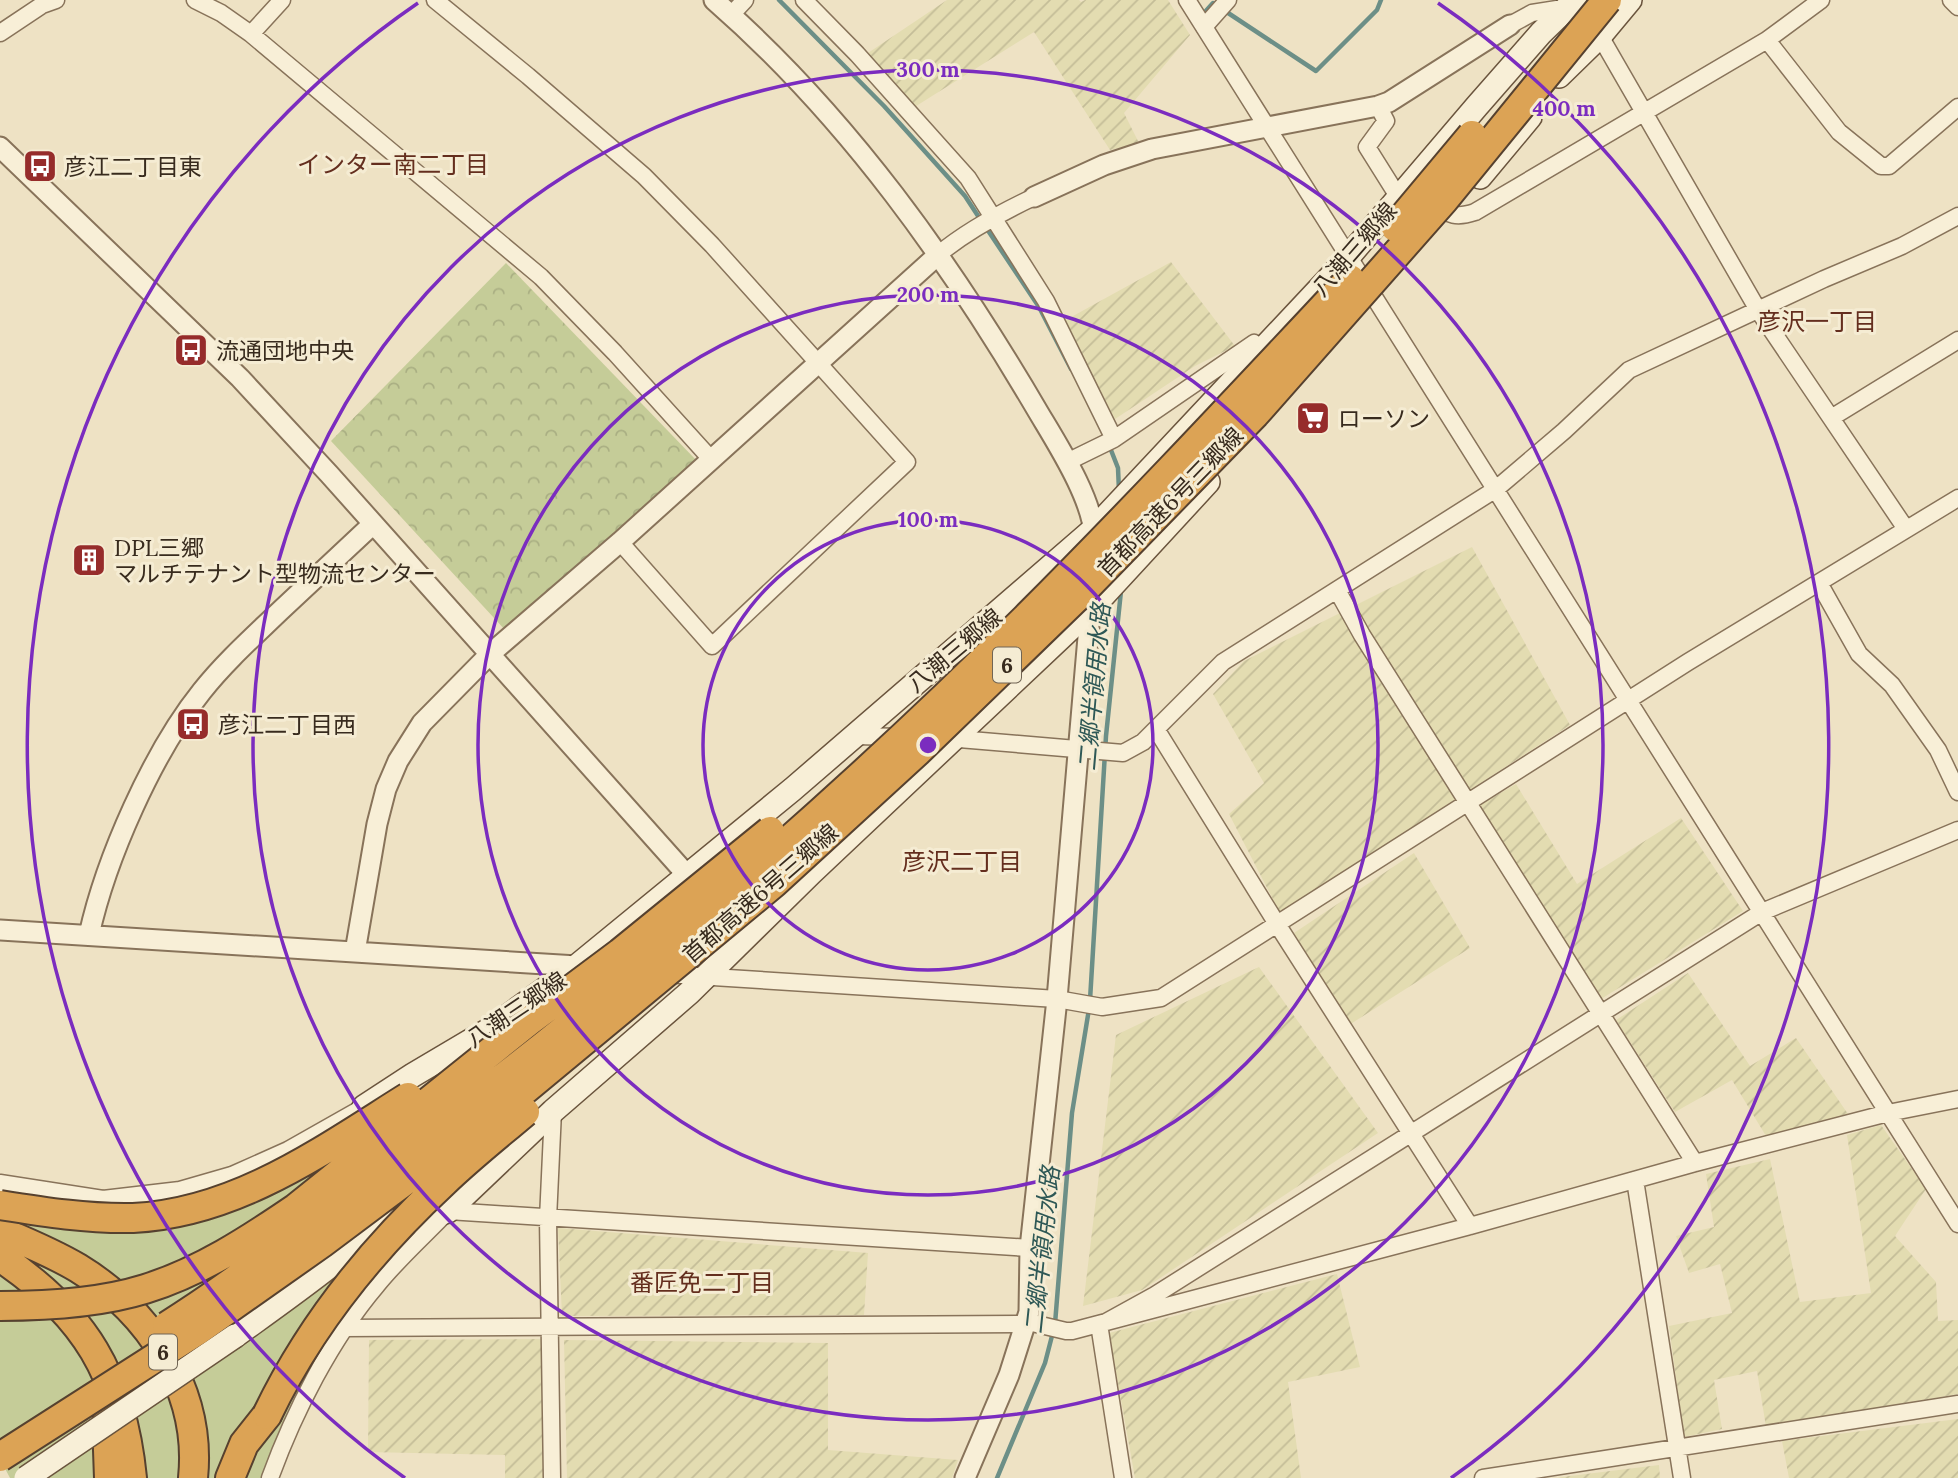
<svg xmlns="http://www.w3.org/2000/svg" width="1958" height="1478" font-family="Lora,'Noto Sans JP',serif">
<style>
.farmland{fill:url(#farmland-furrows)}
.green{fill:#c5cc98}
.forest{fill:url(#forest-crowns)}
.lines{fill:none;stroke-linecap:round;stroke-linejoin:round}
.stream{stroke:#6c8f87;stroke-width:4.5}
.minor-casing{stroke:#88735a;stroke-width:19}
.tertiary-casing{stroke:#88735a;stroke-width:23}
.secondary-casing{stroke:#6a543d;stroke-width:26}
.motorway-casing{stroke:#56412f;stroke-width:32}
.minor{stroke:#f8efd7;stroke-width:16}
.tertiary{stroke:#f8efd7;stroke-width:19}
.secondary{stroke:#f8efd7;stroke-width:23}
.motorway{stroke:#dca355;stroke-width:28}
.secondary-bridge-casing{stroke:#6a543d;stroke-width:26;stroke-linecap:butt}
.motorway-bridge-casing{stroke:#56412f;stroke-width:32;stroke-linecap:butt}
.secondary-bridge{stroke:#f8efd7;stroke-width:23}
.motorway-bridge{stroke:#dca355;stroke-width:28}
.ring{fill:none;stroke:#7b2cbf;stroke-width:3.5}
.labels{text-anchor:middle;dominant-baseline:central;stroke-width:6;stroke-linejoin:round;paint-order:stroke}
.shield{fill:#f5ecd3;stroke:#716554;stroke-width:2}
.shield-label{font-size:21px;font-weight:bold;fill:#382b1e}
.poi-label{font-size:23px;fill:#382b1e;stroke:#f5ecd3;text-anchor:start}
.street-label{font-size:23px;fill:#382b1e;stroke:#f5ecd3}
.neighbourhood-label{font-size:24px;fill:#642e1e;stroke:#f5ecd3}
.water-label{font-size:24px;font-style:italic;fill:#2e5856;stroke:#f5ecd3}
.centre{fill:#7b2cbf;stroke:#f5ecd3;stroke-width:3.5}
.ring-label{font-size:21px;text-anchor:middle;font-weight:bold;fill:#7b2cbf;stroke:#f5ecd3;stroke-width:6;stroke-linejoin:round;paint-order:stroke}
</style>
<defs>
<pattern id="farmland-furrows" width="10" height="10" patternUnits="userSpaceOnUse" patternTransform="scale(1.75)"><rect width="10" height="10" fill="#e3dcb1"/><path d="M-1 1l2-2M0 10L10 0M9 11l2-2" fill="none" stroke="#c4bd98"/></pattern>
<pattern id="forest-crowns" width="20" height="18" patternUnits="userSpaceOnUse" patternTransform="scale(1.75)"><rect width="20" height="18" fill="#c5cc98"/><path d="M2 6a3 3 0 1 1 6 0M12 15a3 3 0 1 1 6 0" fill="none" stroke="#aaaf83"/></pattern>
</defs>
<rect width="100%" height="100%" fill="#eee2c4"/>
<!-- farmland -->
<path class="farmland" d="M947,0H1079L1081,2L1085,0H1168L1190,35L1124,113L1139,143L1110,150L1034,32L913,108L865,55Z
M1171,262L1235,346L1195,366L1115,419L1064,321Z
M1472,547L1570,725L1280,913L1229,814L1264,783L1213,694L1244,661Z
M1516,784L1577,884L1681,818L1743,911L1601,999L1478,806Z
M1414,853L1470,948L1349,1025L1294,933Z
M1259,967L1378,1133L1142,1290L1083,1306L1116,1035Z
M1688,973L1750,1066L1796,1038L1848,1114L1766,1136L1732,1080L1675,1112L1616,1020Z
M1881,1125L1926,1189L1895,1236L1936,1282L1938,1321L1958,1320V1394L1766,1427L1757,1371L1714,1380L1722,1429L1684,1437L1669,1326L1732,1313L1720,1264L1689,1273L1676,1236L1714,1227L1706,1174L1770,1159L1800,1302L1871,1293L1847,1135Z
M558,1228L868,1253L864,1315L562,1316Z
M1337,1274L1360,1367L1288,1382L1301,1478H1135L1109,1333Z
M546,1339V1478H505V1455L368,1452L369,1340Z
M564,1340L828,1343V1450L958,1460L952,1478H567Z
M1958,1419V1478H1789L1782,1441Z
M1659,1465L1660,1478H1558L1562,1477Z"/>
<!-- green -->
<path class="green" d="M338,1156L419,1226L346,1312L288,1414L264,1478H10L0,1459V1214L119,1227Z"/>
<!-- forest -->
<path class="forest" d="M506,263L697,461L506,631L331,441Z"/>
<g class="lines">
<!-- stream -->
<path class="stream" d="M779,0L884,106L965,196L980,219
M1201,12L1204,13L1213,3L1316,71L1377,10L1381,0
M985,226L1039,307L1071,369
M1109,445L1118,468L1119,491
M1090,1000L1106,736L1121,591
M1055,1324L1072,1113L1089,1009
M997,1478L1045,1363L1053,1332"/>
<!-- minor casing -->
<g class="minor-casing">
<path id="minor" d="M195,0L221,13L251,34L541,277L615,353L710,458
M435,0L528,76L644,176L712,245L907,462L712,646L620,542
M804,0L857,54L968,178L1046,301L1114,439
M1187,0L1958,1224
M1951,0L1958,7
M731,15L745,0
M1510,25L1532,13L1557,9
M1204,27L1228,0
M0,33L42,5L56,0
M251,34L282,0
M1600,36L1758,310L1906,529
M1767,40L1839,132L1881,166H1889L1958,107
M1378,106L1386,121L1367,147L1399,198
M1434,203C1449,216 1457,218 1475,212L1767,40L1821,0
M939,254C968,230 1000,213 1034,197
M1831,418L1958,340
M1067,462L1114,439L1254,343L1264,351
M1819,583L1859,654L1892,685L1938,750L1958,792
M1337,590L1362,635L1695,1163
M1156,729L1277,924L1470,1226
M853,736L904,737
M947,738L1123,753L1143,742L1223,662L1496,489L1564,431L1629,370L1824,279L1902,246L1958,216
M665,974L1057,999L1102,1007L1161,998L1688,662L1958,498
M1635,1180L1682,1478
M0,1183L103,1199L180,1190L232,1175L288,1150L364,1107
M1028,1322L1066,1331H1072L1470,1226L1695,1163L1888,1113L1958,1099
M1106,1322L1155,1295L1762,912L1958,830
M1099,1324L1123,1478
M344,1328L1027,1324
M270,1478C294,1412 331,1339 377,1285C398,1259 425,1235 448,1211L1030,1248
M552,1478L548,1219L553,1111
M1483,1478L1958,1404"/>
</g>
<!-- tertiary casing -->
<g class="tertiary-casing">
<path id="tertiary" d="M714,0C848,117 951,263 1040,415C1058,445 1096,505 1094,540
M0,147L240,378L329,474L687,875L697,883
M1034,197L1104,165L1152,149L1378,106L1389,102L1510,25
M0,930L577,966
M89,935C106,858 153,752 202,691C225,662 253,637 280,611C311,582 342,553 373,524
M355,952L377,824L386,789L398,761L422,723L490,654L620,542L939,254
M965,1478L1009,1375L1029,1312L1030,1248L1057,999L1091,602"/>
</g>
<!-- secondary casing -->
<g class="secondary-casing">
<path id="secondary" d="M1559,76L1600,36L1630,0
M1480,177L1530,117
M362,1138L359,1121L364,1107L413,1075L489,1030L577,966L793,789L1094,529L1338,269L1477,106L1541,33L1575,0
M401,1225L448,1211L553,1111L689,993L811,873L1090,610L1208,482
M235,1336C265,1314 378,1236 389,1209C393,1199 391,1192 389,1182"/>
</g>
<!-- motorway casing -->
<g class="motorway-casing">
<path id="motorway" d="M0,1231C26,1242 53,1253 78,1268C150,1312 202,1391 193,1478
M0,1257C85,1314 122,1376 132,1478
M107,1422L109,1478
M230,1478L244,1444L267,1415"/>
</g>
<!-- minor -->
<use href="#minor" class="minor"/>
<!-- tertiary -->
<use href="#tertiary" class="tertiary"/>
<!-- secondary -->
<use href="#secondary" class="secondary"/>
<!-- motorway -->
<use href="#motorway" class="motorway"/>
<!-- secondary-bridge casing -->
<g class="secondary-bridge-casing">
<path id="secondary-bridge" d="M26,1478L235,1336"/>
</g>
<!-- motorway-bridge casing -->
<g class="motorway-bridge-casing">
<path id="motorway-bridge" d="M1395,227L1472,135
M0,1205C44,1212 88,1219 133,1218C237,1213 323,1150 408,1097
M0,1306C47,1306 100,1303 145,1289C200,1272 249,1240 296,1208L529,1021L620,953L770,831
M167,1326C243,1278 314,1221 386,1167C611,1000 827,816 1026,618C1136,508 1243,393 1350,279
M267,1415C309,1327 373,1248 444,1182C470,1157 498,1135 525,1112
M0,1457L197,1331L322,1243L510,1102L774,883L917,752L1075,599L1255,414L1444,200L1607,0"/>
</g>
<!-- secondary-bridge -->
<use href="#secondary-bridge" class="secondary-bridge"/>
<!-- motorway-bridge -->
<use href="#motorway-bridge" class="motorway-bridge"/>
</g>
<!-- distance rings -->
<g class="ring">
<circle cx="928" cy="745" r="225"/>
<circle cx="928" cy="745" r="450"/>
<circle cx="928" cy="745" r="675"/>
<path d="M405 1478A900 900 0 0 1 418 3M1438 3A900 900 0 0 1 1451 1478"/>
</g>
<!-- icons -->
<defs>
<g id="bus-square" transform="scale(1.75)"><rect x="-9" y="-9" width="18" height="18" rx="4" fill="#962c2b" stroke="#f5ecd3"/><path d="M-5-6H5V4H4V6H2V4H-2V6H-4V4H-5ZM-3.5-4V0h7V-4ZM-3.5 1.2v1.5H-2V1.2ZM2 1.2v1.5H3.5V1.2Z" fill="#fff"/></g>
<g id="supermarket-square" transform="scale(1.75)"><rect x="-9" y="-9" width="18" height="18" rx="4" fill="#962c2b" stroke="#f5ecd3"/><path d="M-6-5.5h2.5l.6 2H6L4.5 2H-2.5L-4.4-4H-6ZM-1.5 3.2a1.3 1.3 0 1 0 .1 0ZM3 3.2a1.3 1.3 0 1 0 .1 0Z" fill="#fff"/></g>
<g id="building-square" transform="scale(1.75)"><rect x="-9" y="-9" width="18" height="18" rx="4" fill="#962c2b" stroke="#f5ecd3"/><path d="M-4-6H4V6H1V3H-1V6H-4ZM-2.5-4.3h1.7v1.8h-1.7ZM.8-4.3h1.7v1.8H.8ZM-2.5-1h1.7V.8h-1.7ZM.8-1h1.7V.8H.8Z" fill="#fff"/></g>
</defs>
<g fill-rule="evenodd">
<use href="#bus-square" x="40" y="166"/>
<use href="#bus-square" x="191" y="350"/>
<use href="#supermarket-square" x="1313" y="418"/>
<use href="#building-square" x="89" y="560"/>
<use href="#bus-square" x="193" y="724"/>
</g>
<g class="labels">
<!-- shield labels -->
<g class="shield">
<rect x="993" y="647.5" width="28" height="35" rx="5"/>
<rect x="149" y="1334.5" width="28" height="35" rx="5"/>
</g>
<g class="shield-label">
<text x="1007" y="665">6</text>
<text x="163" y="1352">6</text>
</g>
<!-- poi labels -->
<g class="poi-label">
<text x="64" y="166">彦江二丁目東</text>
<text x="216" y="350">流通団地中央</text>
<text x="1338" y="418">ローソン</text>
<text x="114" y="547">DPL三郷<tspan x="114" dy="26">マルチテナント型物流センター</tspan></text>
<text x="218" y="724">彦江二丁目西</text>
</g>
<!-- street labels -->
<g class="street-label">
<text transform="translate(1354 249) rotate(-49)">八潮三郷線</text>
<text transform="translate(1170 502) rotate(-46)">首都高速6号三郷線</text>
<text transform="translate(954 650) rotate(-40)">八潮三郷線</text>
<text transform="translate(760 893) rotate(-41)">首都高速6号三郷線</text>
<text transform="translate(516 1009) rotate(-34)">八潮三郷線</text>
</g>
<!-- neighbourhood labels -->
<g class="neighbourhood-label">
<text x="393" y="164">インター南二丁目</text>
<text x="1817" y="321">彦沢一丁目</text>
<text x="962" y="861">彦沢二丁目</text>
<text x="702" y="1282">番匠免二丁目</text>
</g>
<!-- water labels -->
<g class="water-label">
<text transform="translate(1094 687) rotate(-85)">二郷半領用水路</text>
<text transform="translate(1042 1250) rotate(-84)">二郷半領用水路</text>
</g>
</g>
<circle cx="928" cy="745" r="10" class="centre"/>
<g class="ring-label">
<text x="928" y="77">300 m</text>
<text x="1564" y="116">400 m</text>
<text x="928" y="302">200 m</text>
<text x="928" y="527">100 m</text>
</g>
</svg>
